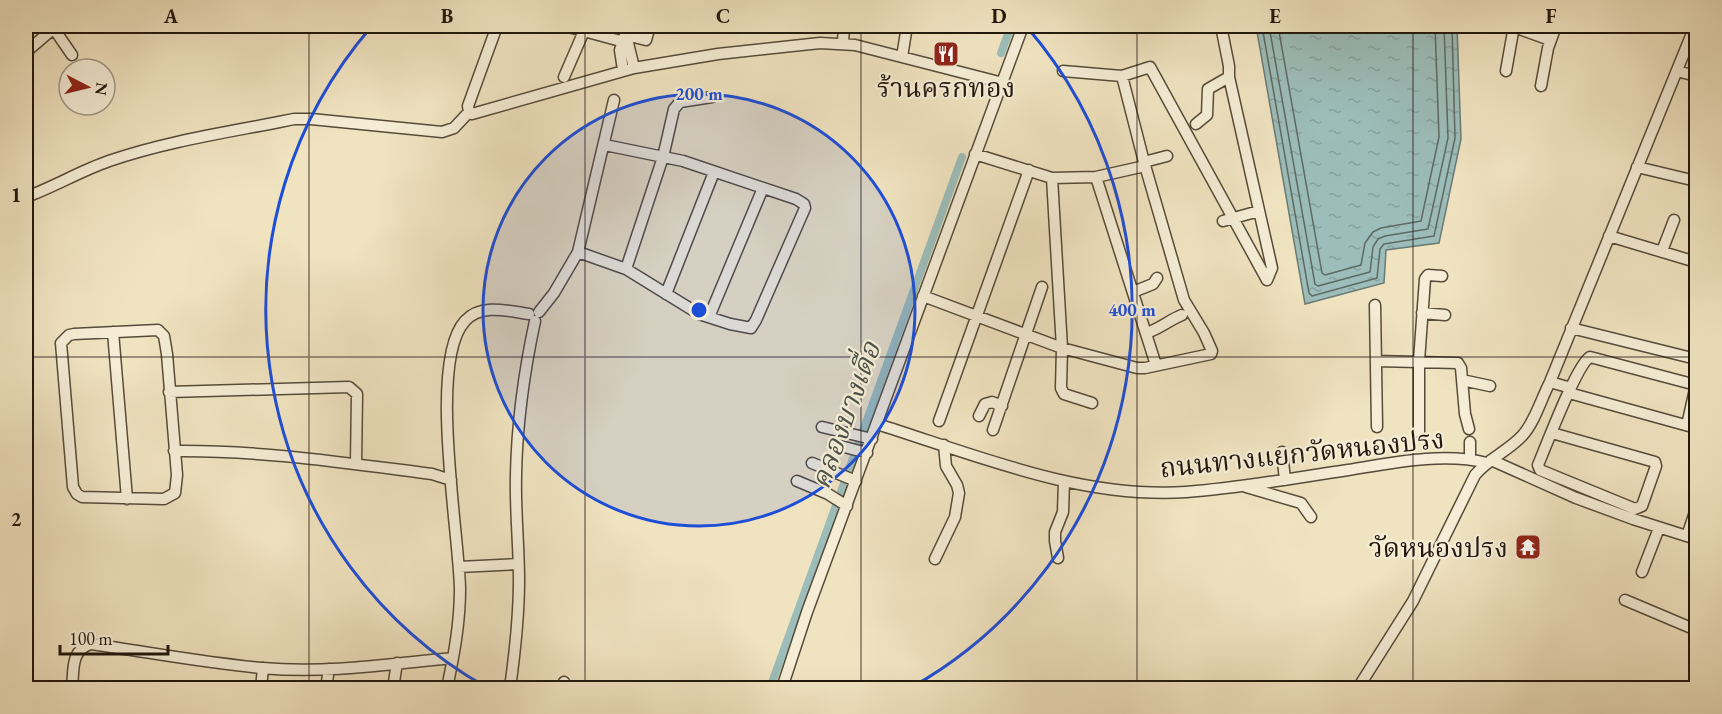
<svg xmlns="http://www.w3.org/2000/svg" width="1722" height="714" font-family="'EB Garamond','Noto Serif Thai',serif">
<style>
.water{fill:url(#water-ripples);stroke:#6b7b75;stroke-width:1.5}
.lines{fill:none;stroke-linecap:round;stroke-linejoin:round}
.shore{stroke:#5f6a64;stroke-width:1.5}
.canal{stroke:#9cbdb9;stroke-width:8}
.minor-casing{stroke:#564b3a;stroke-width:13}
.minor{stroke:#f5edd6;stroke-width:10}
.grid{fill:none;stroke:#22180e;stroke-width:1.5;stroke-opacity:0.55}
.ring{fill:none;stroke:#1d4ed8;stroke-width:3}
.labels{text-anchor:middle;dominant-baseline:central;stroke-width:4.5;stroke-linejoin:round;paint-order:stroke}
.poi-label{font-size:27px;fill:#22180e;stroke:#f5edd6}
.street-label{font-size:27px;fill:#22180e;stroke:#f5edd6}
.water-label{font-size:28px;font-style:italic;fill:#4d524a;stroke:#f5edd6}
.centre{fill:#1d4ed8;stroke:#f5edd6;stroke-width:3}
.ring-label{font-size:18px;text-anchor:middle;font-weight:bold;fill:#1d4ed8;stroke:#f5edd6;stroke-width:4.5;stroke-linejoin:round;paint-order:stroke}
.neatline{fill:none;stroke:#22180e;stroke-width:2}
.grid-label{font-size:20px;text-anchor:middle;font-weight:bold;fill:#22180e}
</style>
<defs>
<pattern id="water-ripples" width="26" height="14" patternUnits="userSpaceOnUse" patternTransform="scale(1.5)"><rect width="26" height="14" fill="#9cbdb9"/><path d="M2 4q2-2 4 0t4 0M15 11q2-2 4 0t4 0" fill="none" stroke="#86a29e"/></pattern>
</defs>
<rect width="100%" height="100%" fill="#f0e3c0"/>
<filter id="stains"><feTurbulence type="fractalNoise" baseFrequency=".00333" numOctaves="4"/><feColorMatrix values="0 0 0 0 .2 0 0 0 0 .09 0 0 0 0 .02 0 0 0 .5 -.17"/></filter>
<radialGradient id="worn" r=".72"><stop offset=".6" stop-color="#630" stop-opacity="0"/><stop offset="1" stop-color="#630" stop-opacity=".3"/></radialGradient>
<!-- water -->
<path class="water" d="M1256,26H1457L1461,139L1439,243L1386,250L1384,283L1305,304Z"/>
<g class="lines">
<!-- shore -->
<path class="shore" d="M1262,26L1309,293L1312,296L1377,278L1380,249L1384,244L1434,236L1455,138L1452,26
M1269,26L1315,284L1318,286L1370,272L1373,247L1378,239L1385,236L1428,229L1448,138L1444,26
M1278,26L1322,273L1325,275L1361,265L1365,243L1373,232L1381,228L1421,221L1439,137L1435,26"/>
<!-- canal -->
<path class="canal" d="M1001,53L1011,26
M770,688L962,157"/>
<!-- minor casing -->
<g class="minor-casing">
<path id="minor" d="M52,26L72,55
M497,26L468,106L469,112L472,114L634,68L718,54L820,43L855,45L1003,83
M569,27L628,43L634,68
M1514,27L1550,40
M626,35L646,40L650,26
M843,43L844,26
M26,52L54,28
M902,57L907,26
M623,70L620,50L628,26
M1063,71L1122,76L1150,67L1267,280L1272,268L1229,77V66L1221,26
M1506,71L1514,26
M1677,71L1696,76
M564,77L584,31
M1541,86L1548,48L1556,26
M1196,124L1207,115L1208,89L1229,77
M975,154L1052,178L1096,177L1145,166
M1144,162L1167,156
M1637,167L1696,181
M1096,177L1156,365
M1052,178L1062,348L1061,388L1064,394L1092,403
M26,197C54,187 80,171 109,161C164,142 223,133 279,122L294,119H311L442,132L454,128L469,112
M1223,221L1259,211
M1609,236L1696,262
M1662,251L1674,220
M578,252L626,269L699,314L730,324L751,328L756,320L805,208L804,204L796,199L683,161L605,145
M626,269L663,157L674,109L680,102L712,97
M1133,292L1153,284L1157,278
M666,294L714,172
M923,296L1062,348L1137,368H1145L1211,354L1212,351L1204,333L1184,300L1144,162L1122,76
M1375,305L1377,427
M539,312L554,293L578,252L614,100
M1422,313L1445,315
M709,317L763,188
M1571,328L1696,359
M158,330L164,336L167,354L177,475L175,493L164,499L82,497L77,494L73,487L61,343L69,335L74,334Z
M113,332L127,499
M1146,333C1160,329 1169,320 1182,315
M1377,361L1458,363L1461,368L1465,414L1469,429
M1462,380L1490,386
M1550,382L1571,388
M169,392L349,387L357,394L356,464
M1569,393L1696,428
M979,416L985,404L992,402L1002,406
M939,421L1029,170
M877,424C976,455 1080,499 1186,492C1240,488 1294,478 1348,470C1392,463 1443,452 1487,463
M1687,425L1696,385
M822,427L872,439
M993,430L1042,287
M1419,432V361L1425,279L1428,275L1442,276
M1552,433L1655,462L1656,466L1642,506L1635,509L1540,470L1538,465C1546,446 1577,364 1590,357L1696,385
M1470,442V459
M833,444L867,453
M174,451C260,450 346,463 432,474L451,480
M1282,452L1285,480
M1491,460L1576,498L1633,519L1696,539
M812,463L856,481
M797,481L828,494L847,506
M1246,487L1301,503L1311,517
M1687,536L1696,509
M1058,558L1055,541V532L1063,512L1064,481
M935,559L955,517L959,493L957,485L946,466L944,445
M459,567L518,564
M1642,572L1659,528
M1625,600L1696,630
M72,688C74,671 70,650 91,644C148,652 205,663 262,668C326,674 390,664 453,658
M261,688L263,668
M326,688L329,669
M393,688L397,663
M447,688C454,655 460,623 460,589C459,532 428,361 465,321C481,303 508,311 529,314
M510,688C515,652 519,616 519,580C519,545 515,510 516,475C517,423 524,372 535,321
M563,688L564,682
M782,688L807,612L1023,26
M1358,688L1413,601L1475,475C1488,459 1508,451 1522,436C1535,422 1541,399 1550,382L1695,26"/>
</g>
<!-- minor -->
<use href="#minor" class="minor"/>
</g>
<!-- grid -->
<path class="grid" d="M309,26V688M585,26V688M861,26V688M1137,26V688M1413,26V688M26,357H1696"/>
<!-- distance rings -->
<circle cx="699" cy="310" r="216" fill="#1d4ed8" fill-opacity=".12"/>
<g class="ring">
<circle cx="699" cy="310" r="216"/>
<path d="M486 687A433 433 0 0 1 372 26M1026 26A433 433 0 0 1 912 687"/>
</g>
<!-- icons -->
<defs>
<g id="restaurant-square" transform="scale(1.35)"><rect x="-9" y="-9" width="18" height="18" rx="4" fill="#8f2418" stroke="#f5edd6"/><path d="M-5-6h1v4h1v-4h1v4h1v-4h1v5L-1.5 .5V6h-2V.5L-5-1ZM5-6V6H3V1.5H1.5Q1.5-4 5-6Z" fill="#fff"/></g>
<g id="temple-square" transform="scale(1.35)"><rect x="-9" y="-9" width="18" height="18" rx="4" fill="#8f2418" stroke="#f5edd6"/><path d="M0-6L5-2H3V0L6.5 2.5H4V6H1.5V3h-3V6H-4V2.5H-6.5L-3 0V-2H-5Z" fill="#fff"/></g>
</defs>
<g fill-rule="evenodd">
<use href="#restaurant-square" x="946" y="54"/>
<use href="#temple-square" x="1528" y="547"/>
</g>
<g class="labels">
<!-- poi labels -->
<g class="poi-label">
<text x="946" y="87">ร้านครกทอง</text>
<text x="1508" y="547" text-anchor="end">วัดหนองปรง</text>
</g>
<!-- street labels -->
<g class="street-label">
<text transform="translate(1302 453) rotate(-6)">ถนนทางแยกวัดหนองปรง</text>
</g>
<!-- water labels -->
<g class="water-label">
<text transform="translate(845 415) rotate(-70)">คลองบางเดื่อ</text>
</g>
</g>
<circle cx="699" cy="310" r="9" class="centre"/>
<g class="ring-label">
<text x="699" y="100">200 m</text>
<text x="1132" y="316">400 m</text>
</g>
<!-- margin -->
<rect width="1722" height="714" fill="none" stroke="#f0e3c0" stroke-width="66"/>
<!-- north arrow -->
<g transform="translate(87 87) rotate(97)"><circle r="28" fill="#f5edd6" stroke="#a19886" stroke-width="1.5"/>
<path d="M0-4.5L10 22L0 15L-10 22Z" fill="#8f2418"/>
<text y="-9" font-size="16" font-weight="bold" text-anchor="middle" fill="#22180e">N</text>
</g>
<!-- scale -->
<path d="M60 645v9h108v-9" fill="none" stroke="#22180e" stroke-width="3"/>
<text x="69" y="645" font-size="18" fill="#22180e" stroke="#f5edd6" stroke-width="4.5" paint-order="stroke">100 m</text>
<rect x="33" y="33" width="1656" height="648" class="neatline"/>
<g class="grid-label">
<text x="171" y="23">A</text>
<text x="447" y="23">B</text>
<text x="723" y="23">C</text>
<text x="999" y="23">D</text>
<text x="1275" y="23">E</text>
<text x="1551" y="23">F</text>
<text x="16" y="202">1</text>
<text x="16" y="526">2</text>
</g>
<rect width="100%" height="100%" filter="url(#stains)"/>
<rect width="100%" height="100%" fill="url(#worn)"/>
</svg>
